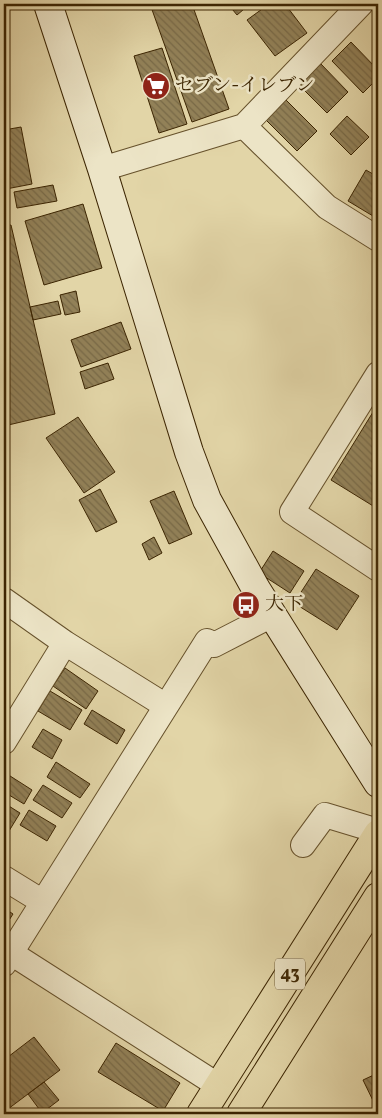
<svg xmlns="http://www.w3.org/2000/svg" width="382" height="1118" font-family="Vollkorn,'Noto Serif JP',serif">
<style>
.building{fill:url(#building-back-hatch);stroke:#3c2502}
.lines{fill:none;stroke-linecap:round;stroke-linejoin:round}
.street-casing{stroke:#66512b;stroke-width:26}
.secondary-casing{stroke:#3c2502;stroke-width:30}
.primary-casing{stroke:#3c2502;stroke-width:30}
.street{stroke:#ece4c6;stroke-width:24}
.secondary{stroke:#ece4c6;stroke-width:28}
.primary{stroke:#e2d5a7;stroke-width:28}
.labels{text-anchor:middle;dominant-baseline:central;stroke-width:5;stroke-linejoin:round;paint-order:stroke}
.shield{fill:#ece4c6;stroke:#715e3d;stroke-width:1}
.shield-label{font-size:18px;font-weight:bold;fill:#3c2502}
.poi-label{font-size:19px;fill:#3c2502;stroke:#ece4c6;text-anchor:start}
</style>
<defs>
<pattern id="building-back-hatch" width="6" height="6" patternUnits="userSpaceOnUse" patternTransform="scale(1.25)"><rect width="6" height="6" fill="#928158"/><path d="M-1 5l2 2M0 0l6 6M5-1l2 2" fill="none" stroke="#786947"/></pattern>
</defs>
<rect width="100%" height="100%" fill="#e2d5a7"/>
<filter id="stains"><feTurbulence type="fractalNoise" baseFrequency=".004" numOctaves="4"/><feColorMatrix values="0 0 0 0 .2 0 0 0 0 .09 0 0 0 0 .02 0 0 0 .5 -.17"/></filter>
<radialGradient id="worn" r=".72"><stop offset=".6" stop-color="#630" stop-opacity="0"/><stop offset="1" stop-color="#630" stop-opacity=".3"/></radialGradient>
<!-- building -->
<path class="building" d="M150,4H192L229,109L192,122Z
M228,4H250L237,15Z
M269,4H285L307,33L275,56L247,20Z
M351,42L378,70V78L363,93L332,61Z
M162,48L187,124L159,133L134,56Z
M320,63L348,92L327,113L298,84Z
M285,99L317,131L297,151L265,119Z
M347,116L369,137L351,155L330,134Z
M21,127L32,184L6,189L4,179V130Z
M366,170L378,177V219L348,201Z
M53,185L57,201L17,208L14,192Z
M83,204L102,268L44,285L25,221Z
M11,225L55,414L4,426V226Z
M76,291L80,312L65,315L60,295Z
M58,301L61,314L33,320L30,307Z
M121,322L131,349L81,367L71,340Z
M108,363L114,379L85,389L80,372Z
M378,404V509L331,480Z
M78,417L115,472L84,493L46,438Z
M100,489L117,522L96,532L79,500Z
M174,491L192,534L169,544L150,501Z
M154,537L162,553L149,560L142,544Z
M273,551L304,571L290,593L259,573Z
M316,569L359,596L337,630L294,603Z
M65,668L98,691L86,709L53,686Z
M50,691L82,710L70,730L38,711Z
M92,710L125,730L117,744L84,724Z
M43,729L62,740L52,759L32,747Z
M56,762L90,784L80,798L47,777Z
M7,774L32,790L24,804L4,792V779Z
M43,785L72,803L62,818L33,800Z
M4,803L20,813L9,831L4,828Z
M29,810L56,826L47,841L20,825Z
M4,908L13,914L4,928Z
M34,1037L60,1070L8,1109L4,1103V1060Z
M116,1043L180,1083L163,1111L98,1072Z
M378,1073V1111L363,1080Z
M44,1082L59,1100L42,1113L28,1094Z"/>
<g class="lines">
<!-- street casing -->
<g class="street-casing">
<path id="street" d="M244,126L327,207L378,239
M102,169L244,126L361,4
M378,374L292,512L378,569
M4,600L65,643
M4,742L65,643L166,706
M303,845L325,815L378,831
M4,878L43,902
M11,953L219,1086
M4,964L207,641L214,645L272,615"/>
</g>
<!-- secondary casing -->
<g class="secondary-casing">
<path id="secondary" d="M48,4L102,169L189,452L207,500L256,589L378,783"/>
</g>
<!-- primary casing -->
<g class="primary-casing">
<path id="primary" d="M201,1114L378,834
M241,1114L378,897"/>
</g>
<!-- street -->
<use href="#street" class="street"/>
<!-- secondary -->
<use href="#secondary" class="secondary"/>
<!-- primary -->
<use href="#primary" class="primary"/>
</g>
<!-- icons -->
<defs>
<g id="supermarket-disc" transform="scale(1.4375)"><circle r="9.5" fill="#8f2418" stroke="#ece4c6"/><path d="M-6-5.5h2.5l.6 2H6L4.5 2H-2.5L-4.4-4H-6ZM-1.5 3.2a1.3 1.3 0 1 0 .1 0ZM3 3.2a1.3 1.3 0 1 0 .1 0Z" fill="#fff"/></g>
<g id="bus-disc" transform="scale(1.4375)"><circle r="9.5" fill="#8f2418" stroke="#ece4c6"/><path d="M-5-6H5V4H4V6H2V4H-2V6H-4V4H-5ZM-3.5-4V0h7V-4ZM-3.5 1.2v1.5H-2V1.2ZM2 1.2v1.5H3.5V1.2Z" fill="#fff"/></g>
</defs>
<g fill-rule="evenodd">
<use href="#supermarket-disc" x="156" y="86"/>
<use href="#bus-disc" x="246" y="605"/>
</g>
<g class="labels">
<!-- shield labels -->
<rect class="shield" x="275" y="958.5" width="30" height="31" rx="4"/>
<g class="shield-label">
<text x="290" y="974">43</text>
</g>
<!-- poi labels -->
<g class="poi-label">
<text x="175" y="86">セブン-イレブン</text>
<text x="265" y="605">大下</text>
</g>
</g>
<!-- margin -->
<rect width="382" height="1118" fill="none" stroke="#e2d5a7" stroke-width="20"/>
<rect x="5" y="5" width="372" height="1108" fill="none" stroke="#3c2502" stroke-width="2.5"/>
<rect x="10" y="10" width="362" height="1098" fill="none" stroke="#3c2502"/>
<rect width="100%" height="100%" filter="url(#stains)"/>
<rect width="100%" height="100%" fill="url(#worn)"/>
</svg>
